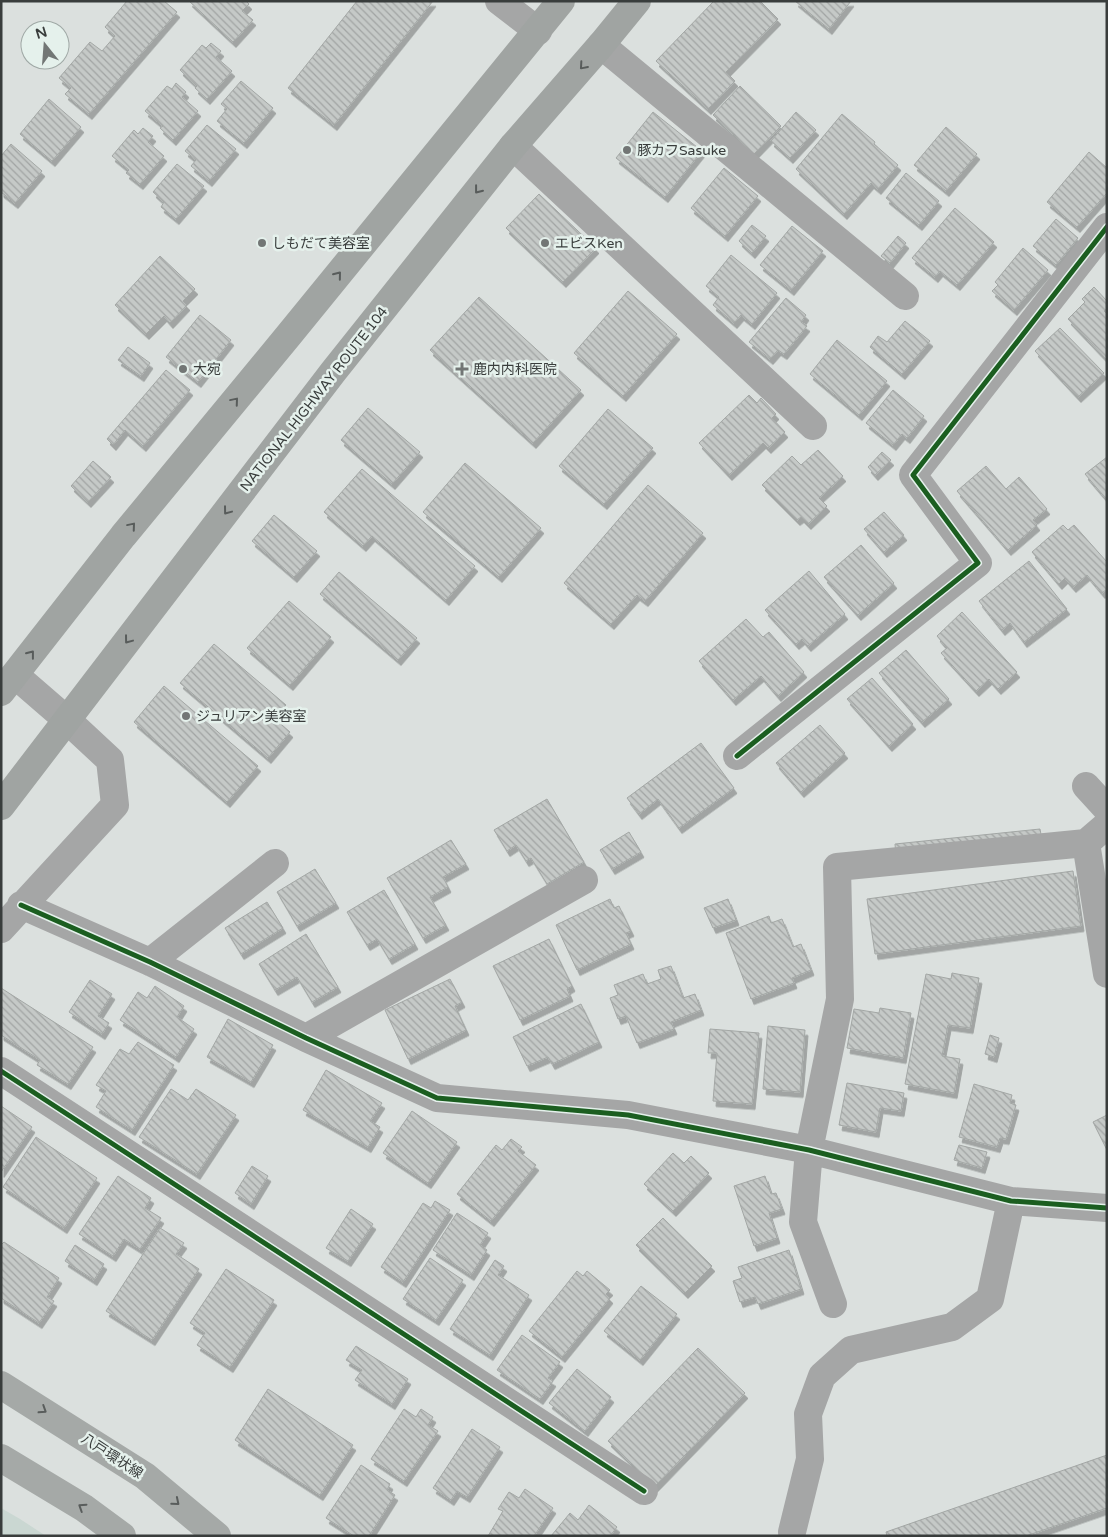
<svg xmlns="http://www.w3.org/2000/svg" width="1108" height="1537" font-family="'Varela Round','Noto Sans JP',sans-serif">
<style>
.built{fill:#cad7d2}
.building{fill:url(#building-back-hatch);stroke:#a3a7a5;filter:url(#shadow)}
.lines{fill:none;stroke-linecap:round;stroke-linejoin:round}
.minor{stroke:#a5a6a6;stroke-width:28}
.major{stroke:#a5a9a7;stroke-width:28}
.highway{stroke:#a0a4a2;stroke-width:28}
.cycleway-casing{stroke:#e5f1ec;stroke-width:8}
.cycleway{stroke:#1b5e20;stroke-width:5}
.oneway{stroke:#585c5b}
.oneway2{stroke:#595d5c}
.poi-dot{fill:#727675;stroke:#e5f1ec;stroke-width:2}
.labels{text-anchor:middle;dominant-baseline:central;stroke-width:5;stroke-linejoin:round;paint-order:stroke}
.poi-label{font-size:14px;fill:#393d3c;stroke:#e5f1ec;text-anchor:start}
.street-label{font-size:14px;fill:#393d3c;stroke:#e5f1ec}
</style>
<defs>
<pattern id="building-back-hatch" width="6" height="6" patternUnits="userSpaceOnUse" patternTransform="scale(1.25)"><rect width="6" height="6" fill="#c5c9c7"/><path d="M-1 5l2 2M0 0l6 6M5-1l2 2" fill="none" stroke="#a1a4a3"/></pattern>
<filter id="shadow"><feDropShadow dx="3" dy="5.5" stdDeviation="0" flood-color="#0004"/></filter>
</defs>
<rect width="100%" height="100%" fill="#dbe0de"/>
<!-- built -->
<path class="built" d="M1,1508L20,1519L46,1536H1Z"/>
<!-- building -->
<path class="building" d="M127,1H164L177,12L89,114L65,94L71,88L59,78L90,42L102,51L115,36L105,27Z
M189,1H246L249,4L242,11L253,20L233,42Z
M357,1H433L334,125L288,88Z
M714,1H760L778,19L726,72L735,81L708,109L656,61Z
M795,1H851L829,29Z
M211,43L221,51L216,57L232,71L207,99L195,88L197,86L180,70L202,45L206,48Z
M241,81L273,108L244,143L217,121L227,109L221,104Z
M176,83L186,92L182,97L198,111L173,140L160,128L163,126L145,111L167,86L172,89Z
M740,86L781,126L754,154L713,115Z
M49,99L81,127L52,161L20,134Z
M653,112L702,151L665,197L616,158Z
M796,112L816,130L790,158L771,141Z
M842,114L875,142L874,144L898,165L878,189L871,183L844,214L796,169Z
M207,125L236,149L209,181L191,166L196,160L185,151Z
M946,127L977,154L946,191L914,165Z
M143,128L153,136L148,142L164,156L140,184L126,173L129,170L112,156L134,130L138,134Z
M11,144L42,171L15,203L1,192V156Z
M1089,152L1107,168V193L1077,227L1047,202Z
M177,164L204,186L176,219L161,207L164,202L153,192Z
M724,168L758,196L725,236L691,208Z
M906,173L939,201L919,225L886,198Z
M539,194L596,248L563,282L506,228Z
M955,208L994,242L957,285L940,271L935,277L912,258Z
M1056,219L1078,238L1056,265L1033,246Z
M752,225L766,236L752,253L739,241Z
M792,226L823,251L791,290L760,265Z
M898,236L906,243L890,263L881,256Z
M1023,248L1048,270L1014,310L992,291L998,285L995,282Z
M731,255L777,293L752,324L741,315L734,323L713,305L719,297L706,286Z
M160,256L195,289L183,301L187,305L170,323L164,316L146,334L115,305Z
M1094,287L1107,301V308L1104,311L1107,314V360L1068,319L1085,302L1082,299Z
M628,291L677,334L623,396L574,353Z
M479,297L581,390L533,443L430,350Z
M786,298L806,315L801,322L807,326L784,354L778,350L770,359L749,342Z
M200,315L231,340L198,382L166,357Z
M905,321L930,341L902,374L870,347L878,336L887,342Z
M1060,328L1104,373L1078,397L1035,351Z
M837,340L887,381L859,415L810,374Z
M128,347L150,363L141,376L118,360Z
M166,370L190,390L143,446L125,430L113,445L107,439Z
M893,390L924,416L907,438L902,434L893,445L866,423Z
M749,395L757,403L761,398L776,414L772,418L785,432L768,448L763,443L729,475L699,443Z
M368,408L420,452L392,484L341,440Z
M608,409L653,448L604,504L559,466Z
M818,450L843,476L819,498L827,506L808,524L801,517L797,520L762,485L792,456L801,465Z
M882,452L891,460L875,475L868,467Z
M1107,457V500L1085,474Z
M93,461L111,477L88,502L71,486Z
M465,463L541,528L499,577L423,512Z
M986,466L1006,489L1019,477L1047,509L1033,520L1037,525L1008,550L957,491Z
M362,469L475,566L446,600L372,536L363,546L324,512Z
M648,485L703,533L645,601L637,595L611,624L564,583Z
M884,512L904,535L884,552L864,529Z
M274,515L317,551L294,577L252,541Z
M1063,525L1068,530L1074,525L1107,562V589L1102,593L1087,575L1073,587L1065,578L1059,584L1032,552Z
M861,545L894,583L858,615L824,577Z
M1029,561L1067,609L1024,642L1010,623L1002,630L979,601Z
M809,571L845,614L808,646L802,639L796,644L765,610Z
M339,572L417,638L398,660L320,594Z
M289,601L331,637L290,685L247,648Z
M962,612L1017,672L998,689L989,679L976,691L941,653L947,648L937,636Z
M746,619L763,637L769,632L804,672L778,696L761,676L733,700L699,661Z
M214,644L286,705L274,718L290,732L268,758L180,683Z
M906,650L949,699L922,722L879,673Z
M872,678L913,724L889,746L847,699Z
M164,686L258,766L227,802L134,722Z
M820,725L845,753L801,792L776,763Z
M701,743L734,788L679,828L658,799L639,814L627,798Z
M547,799L584,862L547,884L531,858L526,861L516,845L507,851L494,830Z
M1040,829L1042,840L896,856L895,844Z
M629,832L641,852L612,869L600,850Z
M451,840L466,864L443,877L448,887L430,897L446,925L423,938L387,878Z
M315,869L336,903L297,926L277,892Z
M1073,871L1081,926L875,954L867,899Z
M384,890L415,944L389,959L377,939L367,945L347,912Z
M610,899L614,908L619,906L631,931L626,933L631,944L577,970L556,925Z
M728,899L736,920L713,928L704,908Z
M267,902L283,928L241,954L225,928Z
M769,916L771,923L782,919L793,947L801,944L811,970L792,978L794,983L751,999L726,933Z
M306,934L338,987L312,1002L297,977L275,990L259,964Z
M549,939L572,986L567,989L570,996L520,1020L493,966Z
M671,966L683,998L695,994L701,1010L671,1022L674,1029L637,1043L626,1016L618,1019L610,998L618,995L614,985L643,974L647,984L661,979L658,970Z
M952,973L979,978L970,1028L948,1025L942,1056L960,1059L954,1093L905,1084L926,974L951,979Z
M450,979L462,1002L455,1006L466,1030L408,1059L385,1010Z
M90,980L112,994L98,1016L109,1023L102,1034L69,1012Z
M155,986L184,1006L177,1017L194,1029L176,1057L120,1020L138,992L147,998Z
M1,988L93,1047L68,1084L37,1065L40,1060L1,1035Z
M581,1004L599,1042L552,1064L548,1057L527,1066L513,1037Z
M880,1008L911,1013L903,1058L847,1048L854,1009L879,1013Z
M228,1019L273,1045L251,1082L207,1057Z
M768,1026L805,1030L800,1092L763,1089Z
M710,1029L759,1033L752,1104L713,1101L717,1053H708Z
M990,1035L999,1038L994,1057L985,1054Z
M138,1042L174,1065L132,1130L96,1107L106,1091L96,1085L120,1049L129,1054Z
M326,1070L382,1103L370,1121L380,1127L368,1147L303,1110Z
M847,1083L904,1093L901,1111L880,1108L876,1132L839,1125Z
M974,1084L1012,1095L1010,1103L1016,1105L1006,1139L1000,1138L997,1147L959,1137Z
M171,1089L188,1100L196,1089L236,1115L197,1174L139,1137Z
M1,1106L32,1127L1,1172Z
M412,1111L457,1142L428,1183L383,1153Z
M1107,1115V1150L1093,1122Z
M36,1137L97,1178L64,1228L3,1187Z
M511,1139L522,1147L518,1151L536,1165L491,1221L457,1194L496,1145L502,1150Z
M959,1145L987,1152L982,1168L954,1160Z
M673,1153L684,1163L691,1156L709,1173L673,1211L644,1184Z
M252,1166L268,1176L251,1204L235,1193Z
M118,1176L151,1198L145,1208L161,1218L140,1249L124,1239L113,1256L79,1234Z
M765,1176L771,1194L776,1193L782,1209L769,1213L777,1238L754,1246L734,1186Z
M435,1201L450,1210L403,1282L381,1267L423,1203L431,1208Z
M351,1209L373,1224L348,1261L326,1248Z
M457,1213L488,1233L480,1245L487,1250L471,1275L433,1250Z
M663,1218L712,1266L685,1293L636,1245Z
M160,1228L184,1243L176,1254L199,1269L152,1340L106,1311Z
M4,1242L59,1278L47,1297L54,1301L39,1323L1,1298V1245Z
M75,1245L104,1264L94,1280L65,1261Z
M789,1250L801,1289L758,1304L755,1297L740,1302L733,1281L742,1278L738,1267Z
M430,1258L463,1280L436,1320L403,1299Z
M495,1260L504,1266L498,1275L529,1295L490,1355L450,1329Z
M226,1269L274,1300L230,1367L197,1345L205,1333L190,1323Z
M577,1271L583,1276L587,1271L610,1290L606,1294L610,1298L562,1357L529,1331Z
M641,1286L677,1314L640,1360L604,1331Z
M522,1335L560,1362L548,1378L553,1381L540,1399L497,1370Z
M356,1346L408,1379L392,1404L355,1380L362,1370L346,1360Z
M698,1348L745,1393L655,1486L608,1441Z
M577,1369L611,1397L585,1431L549,1403Z
M268,1389L353,1445L320,1495L235,1440Z
M404,1409L416,1417L421,1409L433,1417L428,1425L438,1431L404,1481L371,1459Z
M472,1429L500,1447L467,1497L457,1491L451,1500L433,1488Z
M1107,1455V1508L1026,1536H887L886,1532Z
M361,1465L390,1484L387,1490L395,1495L369,1536H354L326,1518Z
M525,1489L553,1508L534,1536H488L503,1511L498,1509L509,1492L519,1498Z
M589,1505L617,1527L610,1536H551L570,1513L578,1520Z"/>
<g class="lines">
<!-- minor -->
<path class="minor" d="M499,1L538,31
M601,45L905,296
M513,146L813,426
M737,756L978,563L913,475L1107,227
M1086,786L1107,809
M1086,843L1107,974
M21,905L150,962L306,1038L437,1098L628,1115L809,1150L1011,1201L1107,1208
M1,929L115,805L110,760L67,720L15,675
M150,962L275,863
M306,1038L584,880
M1,1071L644,1491
M833,1304L803,1222L809,1150L840,999L837,867L1086,843L1107,825
M792,1532L810,1459L808,1414L822,1376L851,1350L952,1327L990,1299L1011,1201"/>
<!-- major -->
<path class="major" d="M1,1385L145,1476L217,1536
M1,1458L84,1508L122,1536"/>
<!-- highway -->
<path class="highway" d="M1,692L123,536L288,336L561,1
M1,806L333,372L513,146L601,45L637,1"/>
<!-- cycleway casing -->
<g class="cycleway-casing">
<path id="cycleway" d="M737,756L978,563L913,475L1107,227
M21,905L150,962L306,1038L437,1098L628,1115L809,1150L1011,1201L1107,1208
M1,1071L644,1491"/>
</g>
<!-- cycleway -->
<use href="#cycleway" class="cycleway"/>
</g>
<!-- one-way arrows -->
<defs><path id="oneway-chevron" d="M-2-3.5L2.5 0L-2 3.5" fill="none" stroke-width="1.6" stroke-linecap="round" stroke-linejoin="round" transform="scale(1.25)"/></defs>
<g class="oneway">
<use href="#oneway-chevron" transform="translate(583 66) rotate(131)"/>
<use href="#oneway-chevron" transform="translate(478 190) rotate(128)"/>
<use href="#oneway-chevron" transform="translate(338 275) rotate(-51)"/>
<use href="#oneway-chevron" transform="translate(235 401) rotate(-50)"/>
<use href="#oneway-chevron" transform="translate(227 511) rotate(127)"/>
<use href="#oneway-chevron" transform="translate(132 526) rotate(-50)"/>
<use href="#oneway-chevron" transform="translate(128 640) rotate(127)"/>
<use href="#oneway-chevron" transform="translate(31 654) rotate(-52)"/>
</g>
<g class="oneway2">
<use href="#oneway-chevron" transform="translate(43 1410) rotate(33)"/>
<use href="#oneway-chevron" transform="translate(176 1502) rotate(40)"/>
<use href="#oneway-chevron" transform="translate(82 1507) rotate(-147)"/>
</g>
<!-- markers -->
<g class="poi-dot">
<circle cx="627" cy="150" r="5"/>
<circle cx="262" cy="243" r="5"/>
<circle cx="545" cy="243" r="5"/>
<circle cx="183" cy="369" r="5"/>
<path d="M459.5 361.5h5v5h5v5h-5v5h-5v-5h-5v-5h5z"/>
<circle cx="186" cy="716" r="5"/>
</g>
<g class="labels">
<!-- poi labels -->
<g class="poi-label">
<text x="637" y="150">豚カフSasuke</text>
<text x="272" y="243">しもだて美容室</text>
<text x="555" y="243">エビスKen</text>
<text x="193" y="369">大宛</text>
<text x="473" y="369">鹿内内科医院</text>
<text x="196" y="716">ジュリアン美容室</text>
</g>
<!-- street labels -->
<g class="street-label">
<text transform="translate(314 399) rotate(-52)">NATIONAL HIGHWAY ROUTE 104</text>
<text transform="translate(112 1456) rotate(33)">八戸環状線</text>
</g>
</g>
<!-- border -->
<rect width="1108" height="1537" fill="none" stroke="#393d3c" stroke-width="5"/>
<!-- north arrow -->
<g transform="translate(45 45) rotate(343)"><circle r="24" fill="#e5f1ec" stroke="#a0a9a6"/>
<path d="M0-4L9 19L0 12L-9 19Z" fill="#727675"/>
<text y="-8" font-size="14" font-weight="bold" text-anchor="middle" fill="#393d3c">N</text>
</g>
</svg>
